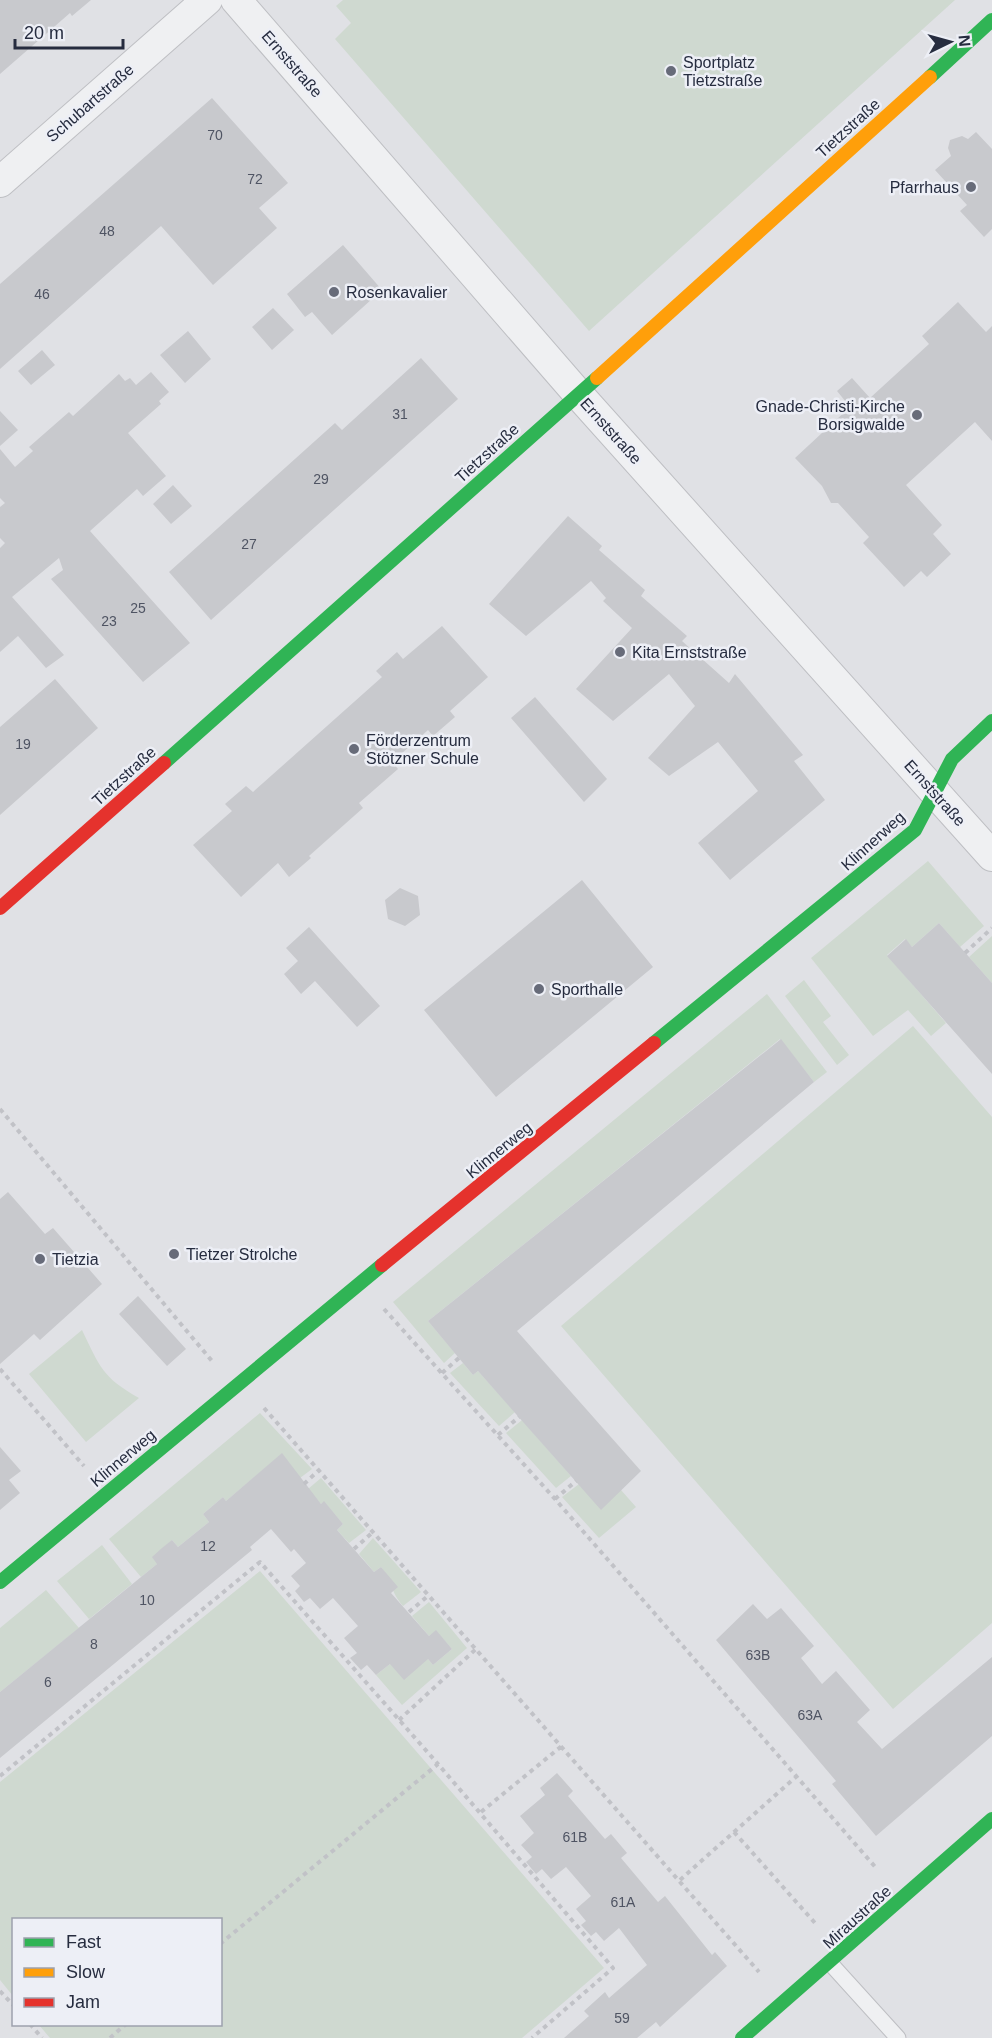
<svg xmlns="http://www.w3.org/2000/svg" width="992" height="2038" font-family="Helvetica,sans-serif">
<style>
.green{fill:#cfd9d0}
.building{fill:#c8c9cd}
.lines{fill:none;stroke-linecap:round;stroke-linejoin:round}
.lane-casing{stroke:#bebfc3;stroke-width:17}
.street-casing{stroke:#bebfc3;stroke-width:32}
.path{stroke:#c1c2c7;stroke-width:4;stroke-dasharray:4.5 4.5;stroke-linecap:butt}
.lane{stroke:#eff0f2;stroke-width:15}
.street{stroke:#eff0f2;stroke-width:30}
.fast{stroke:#30b455;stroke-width:14}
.slow{stroke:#ff9f0a;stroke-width:14}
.jam{stroke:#e5322d;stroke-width:14}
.poi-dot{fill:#676b79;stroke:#edeff6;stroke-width:2}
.labels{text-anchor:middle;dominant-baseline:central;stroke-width:5;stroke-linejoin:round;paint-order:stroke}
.number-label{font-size:14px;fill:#4f5463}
.poi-label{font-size:16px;fill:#262c3f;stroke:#edeff6;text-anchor:start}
.street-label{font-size:16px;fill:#262c3f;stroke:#edeff6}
</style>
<rect width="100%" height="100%" fill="#e0e1e5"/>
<!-- green -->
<path class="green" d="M343,0H955L589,331L335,39L351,23L336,6Z
M928,861L984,926L960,947L939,923L912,947L905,939L887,955L946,1023L931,1036L908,1010L873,1036L811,958Z
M992,936V983L969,957Z
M804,980L831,1016L823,1022L849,1055L837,1065L785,996Z
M767,994L827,1072L814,1082L780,1039L428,1321L455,1353L444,1363L393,1302Z
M913,1026L992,1117V1623L893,1709L561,1326Z
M82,1330C100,1367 102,1377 139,1398L86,1442L29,1374Z
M463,1363L473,1375L478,1371L515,1412L499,1426L450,1373Z
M260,1413L312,1469L300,1478L282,1454L226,1501L223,1497L203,1514L209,1522L178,1547L172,1540L157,1564L141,1577L109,1539Z
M522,1420L571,1476L556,1488L506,1433Z
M321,1478L366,1530L349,1543L337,1530L343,1524L324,1502L321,1504L308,1489Z
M579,1484L621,1490L636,1507L599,1538L562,1497Z
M373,1538L421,1592L403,1606C390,1591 392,1580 381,1567L374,1572L359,1554Z
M102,1545L132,1584L89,1619L57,1581Z
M260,1571L604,1968L522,2038H50L39,2025L220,2024V1920H14L13,1996L0,1980V1782Z
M46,1590L79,1628L0,1692V1628Z
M429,1602L467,1648L402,1705L376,1675L390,1664L428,1659L433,1665L452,1649L436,1631L429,1636L412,1616Z"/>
<!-- building -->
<path class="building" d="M0,0H91L72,16L70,13L0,74Z
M212,98L288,183L259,208L277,228L213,285L161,226L0,369V284Z
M976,132L992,149V229L984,237L960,211L967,205L935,170L951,156L948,148L950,140L962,136L968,139Z
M343,245L382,290L332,335L312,312L305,317L287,294Z
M958,302L986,332L992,326V441L975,422L906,485L942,525L933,534L951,554L927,577L921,571L904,587L863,543L869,537L838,503H831L822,486L795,458L850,407L837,391L852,378L870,398L929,344L922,336Z
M273,308L294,330L272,350L252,327Z
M188,331L211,359L185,383L160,355Z
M42,350L55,365L31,385L18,371Z
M421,358L458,399L211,620L169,572L335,423L342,430Z
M151,372L169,392L159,401L161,404L128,433L166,476L143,496L137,489L90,531L190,643L143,682L51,579L63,570L59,558L12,597L64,655L46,668L18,636L0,652V548L5,543L0,538V507L5,503L0,498V449L15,467L33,451L29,447L69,412L73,416L119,374L125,381L130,378L136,385Z
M0,411L18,430L0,446Z
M173,485L192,506L171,524L153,504Z
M568,516L602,546L599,550L645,590L641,596L687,636L682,641L729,683L735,674L803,755L794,761L825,800L730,880L698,843L758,791L718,742L669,776L648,758L695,706L669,674L613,721L576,689L632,628L603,601L606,598L591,581L526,636L489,604Z
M442,626L488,677L450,711L455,717L433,736L428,730L392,762L398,769L359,803L363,808L309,856L311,858L289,877L278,863L241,897L193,845L232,811L225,804L246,786L253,792L382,677L376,671L397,652L403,659Z
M55,679L98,728L0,815V727Z
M535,697L607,779L584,802L511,718Z
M582,880L653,967L496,1097L424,1010Z
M400,888L418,896L420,915L405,926L388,919L385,900Z
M939,923L992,983V1074L887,956L906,939L912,947Z
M309,927L380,1006L357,1027L315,981L301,994L284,974L298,961L286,948Z
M781,1039L814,1082L517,1331L641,1471L601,1510L478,1371L473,1375L428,1321Z
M8,1192L45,1234L53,1228L102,1284L40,1340L34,1334L0,1364V1199Z
M138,1296L186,1349L167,1366L119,1314Z
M0,1447L21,1471L9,1480L20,1493L0,1510Z
M282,1453L321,1504L324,1501L343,1524L337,1530L374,1572L381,1567L398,1587L391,1593L429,1636L436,1630L452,1649L433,1665L428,1659L404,1680L390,1664L376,1675L367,1665L361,1670L350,1658L357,1653L344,1638L358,1626L333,1598L320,1609L310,1598L304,1602L295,1591L300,1586L291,1576L306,1563L294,1549L291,1552L271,1529L250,1547L252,1550L0,1758V1692L157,1564L152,1557L162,1548L172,1540L178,1547L209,1522L203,1514L223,1497L226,1501Z
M753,1604L767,1619L781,1608L814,1646L801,1658L822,1684L836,1671L870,1710L857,1722L882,1749L992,1657V1736L876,1836L832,1784L836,1781L716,1640Z
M557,1773L573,1791L568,1796L605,1839L611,1834L627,1853L621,1858L658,1902L665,1896L712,1955L715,1952L727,1966L660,2027L656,2022L637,2038H564L589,2016L584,2011L605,1992L609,1998L647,1965L619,1928L604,1941L596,1932L591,1936L581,1925L586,1921L576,1909L591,1896L566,1867L551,1879L542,1869L536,1874L526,1862L532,1857L521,1845L534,1833L520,1816L545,1795L540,1788Z"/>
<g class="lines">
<!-- lane casing -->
<g class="lane-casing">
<path id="lane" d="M830,1963L898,2038"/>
</g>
<!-- street casing -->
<g class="street-casing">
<path id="street" d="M236,0L579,395L992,856
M0,182L207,0"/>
</g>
<!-- path -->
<path class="path" d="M965,953L992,928
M0,1109L212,1361
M384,1309L555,1499L877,1869
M0,1369L84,1466
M442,1373L459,1358
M264,1408L759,1972
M498,1435L519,1417
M304,1484L319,1470
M555,1499L576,1481
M354,1549L373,1532
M409,1612L429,1595
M399,1720L476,1649
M0,1776L260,1562L438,1764
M481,1812L563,1745
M734,1832L815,1923
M680,1880L797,1776
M220,1944L438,1764L613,1968L532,2038
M0,1991L14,2006
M30,2024L42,2038
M110,2038L126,2024"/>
<!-- lane -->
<use href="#lane" class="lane"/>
<!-- street -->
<use href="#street" class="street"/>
<!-- fast -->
<path class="fast" d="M930,77L992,20
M164,763L597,378
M654,1043L915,830L952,759L992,721
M0,1582L382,1265
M742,2038L992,1819"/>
<!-- slow -->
<path class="slow" d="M597,378L930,77"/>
<!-- jam -->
<path class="jam" d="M0,908L164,763
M382,1265L654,1043"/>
</g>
<!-- markers -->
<g class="poi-dot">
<circle cx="671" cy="71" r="6"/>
<circle cx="971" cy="187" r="6"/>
<circle cx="334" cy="292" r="6"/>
<circle cx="917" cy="415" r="6"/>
<circle cx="620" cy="652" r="6"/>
<circle cx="354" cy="749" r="6"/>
<circle cx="539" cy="989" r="6"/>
<circle cx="174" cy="1254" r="6"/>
<circle cx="40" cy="1259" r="6"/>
</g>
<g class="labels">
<!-- number labels -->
<g class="number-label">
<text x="215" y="135">70</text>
<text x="255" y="179">72</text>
<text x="107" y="231">48</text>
<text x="42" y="294">46</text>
<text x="400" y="414">31</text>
<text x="321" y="479">29</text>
<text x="249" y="544">27</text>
<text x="138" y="608">25</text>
<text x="109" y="621">23</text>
<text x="23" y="744">19</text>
<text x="208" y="1546">12</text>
<text x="147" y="1600">10</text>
<text x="94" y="1644">8</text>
<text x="758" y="1655">63B</text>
<text x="48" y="1682">6</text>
<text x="810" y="1715">63A</text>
<text x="575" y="1837">61B</text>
<text x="623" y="1902">61A</text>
<text x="622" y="2018">59</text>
</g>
<!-- poi labels -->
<g class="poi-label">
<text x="683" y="62">Sportplatz<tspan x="683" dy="18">Tietzstraße</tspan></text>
<text x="959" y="187" text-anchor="end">Pfarrhaus</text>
<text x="346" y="292">Rosenkavalier</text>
<text x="905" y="406" text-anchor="end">Gnade-Christi-Kirche<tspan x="905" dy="18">Borsigwalde</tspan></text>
<text x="632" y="652">Kita Ernststraße</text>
<text x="366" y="740">Förderzentrum<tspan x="366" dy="18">Stötzner Schule</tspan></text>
<text x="551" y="989">Sporthalle</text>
<text x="186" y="1254">Tietzer Strolche</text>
<text x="52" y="1259">Tietzia</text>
</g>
<!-- street labels -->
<g class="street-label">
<text transform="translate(292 64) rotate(49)">Ernststraße</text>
<text transform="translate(90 103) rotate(-41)">Schubartstraße</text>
<text transform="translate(848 128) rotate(-42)">Tietzstraße</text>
<text transform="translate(611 431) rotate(48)">Ernststraße</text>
<text transform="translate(487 453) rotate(-42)">Tietzstraße</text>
<text transform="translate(124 776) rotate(-42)">Tietzstraße</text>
<text transform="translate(935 793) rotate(48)">Ernststraße</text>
<text transform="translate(873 841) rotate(-42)">Klinnerweg</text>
<text transform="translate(499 1150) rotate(-39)">Klinnerweg</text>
<text transform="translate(123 1458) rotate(-40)">Klinnerweg</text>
<text transform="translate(857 1917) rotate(-42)">Miraustraße</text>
</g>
</g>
<!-- legend -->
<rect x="12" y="1918" width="210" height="108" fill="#edeff6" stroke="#9da1ad" stroke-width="1.5"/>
<rect x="24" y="1938" width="30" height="9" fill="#30b455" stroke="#9da1ad" stroke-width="1.5"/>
<text x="66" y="1948" font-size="18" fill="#262c3f">Fast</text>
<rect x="24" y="1968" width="30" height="9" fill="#ff9f0a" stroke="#9da1ad" stroke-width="1.5"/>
<text x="66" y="1978" font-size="18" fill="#262c3f">Slow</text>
<rect x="24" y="1998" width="30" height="9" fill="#e5322d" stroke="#9da1ad" stroke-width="1.5"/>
<text x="66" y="2008" font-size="18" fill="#262c3f">Jam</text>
<!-- north arrow -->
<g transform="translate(950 42) rotate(85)" stroke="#edeff6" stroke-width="4.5" paint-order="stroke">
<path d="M0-4.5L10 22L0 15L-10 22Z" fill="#262c3f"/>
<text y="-9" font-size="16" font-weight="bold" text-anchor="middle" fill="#262c3f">N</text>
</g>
<!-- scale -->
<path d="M15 39v9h108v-9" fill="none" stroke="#262c3f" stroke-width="3"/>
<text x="24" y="39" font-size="18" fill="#262c3f" stroke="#edeff6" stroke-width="4.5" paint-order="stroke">20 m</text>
</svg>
